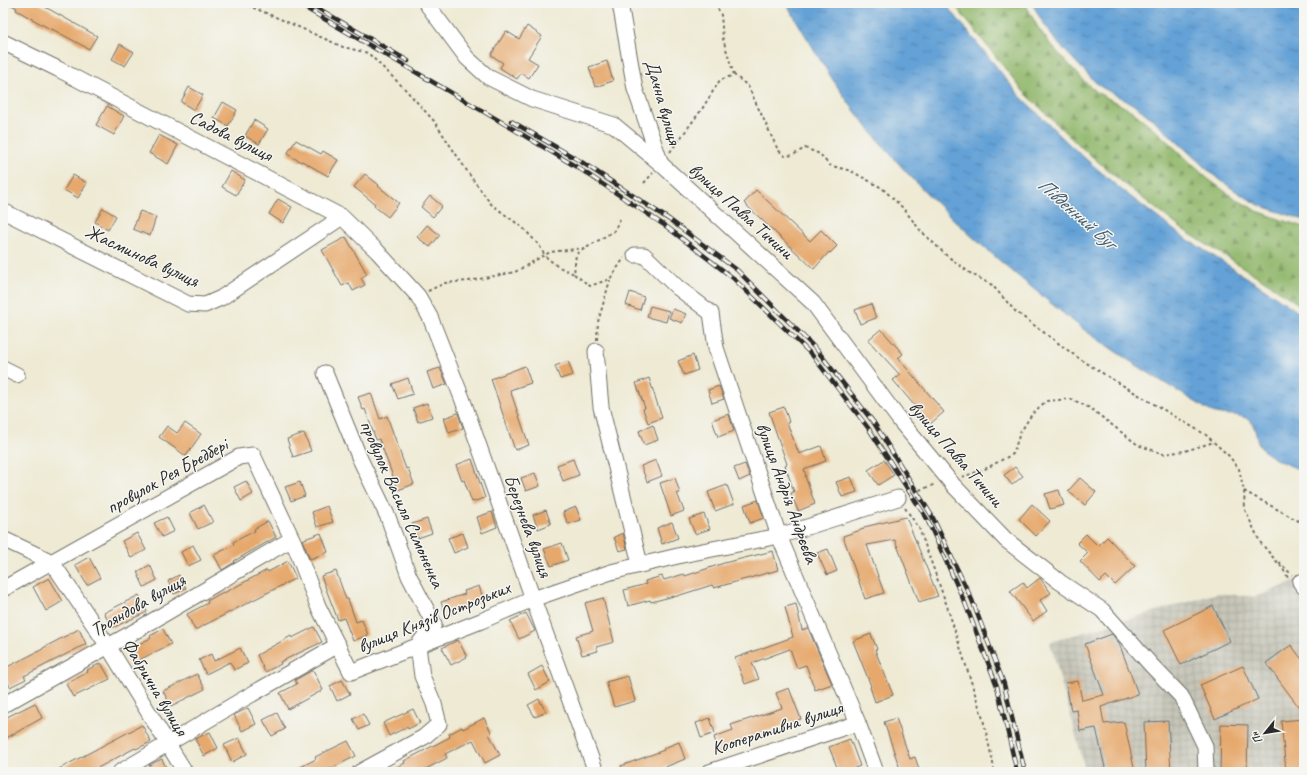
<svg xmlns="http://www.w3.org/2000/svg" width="1307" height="775" font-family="Caveat,sans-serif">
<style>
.industrial{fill:url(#industrial-grid)}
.forest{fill:url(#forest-firs);stroke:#5e714c}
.water{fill:url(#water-ripples);stroke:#486680}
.building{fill:#e6a86c}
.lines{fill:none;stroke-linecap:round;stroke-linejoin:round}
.minor-casing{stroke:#6f6e66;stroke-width:17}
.path{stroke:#6f6e66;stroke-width:2;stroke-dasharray:3 3;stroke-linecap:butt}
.minor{stroke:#fff;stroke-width:15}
.rail-casing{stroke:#2b2b2b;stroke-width:4.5}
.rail{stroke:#f6f6f2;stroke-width:3;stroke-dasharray:9;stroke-linecap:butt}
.labels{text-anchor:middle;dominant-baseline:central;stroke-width:3;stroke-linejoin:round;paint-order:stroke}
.street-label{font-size:19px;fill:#2b2b2b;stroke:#f6f6f2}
.water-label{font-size:20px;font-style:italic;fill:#425a6f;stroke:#f6f6f2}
</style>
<defs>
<pattern id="industrial-grid" width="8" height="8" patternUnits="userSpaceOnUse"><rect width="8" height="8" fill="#c6c5b8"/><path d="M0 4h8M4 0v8" fill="none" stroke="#aaa99e"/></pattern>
<pattern id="forest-firs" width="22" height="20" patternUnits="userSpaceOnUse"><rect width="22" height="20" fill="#91b76c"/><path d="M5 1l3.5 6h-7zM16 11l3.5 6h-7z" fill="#779559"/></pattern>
<pattern id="water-ripples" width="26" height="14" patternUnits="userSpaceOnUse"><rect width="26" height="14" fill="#64a1d6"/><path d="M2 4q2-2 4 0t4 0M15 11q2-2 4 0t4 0" fill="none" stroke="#5383ae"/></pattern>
</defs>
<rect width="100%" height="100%" fill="#f6f6f2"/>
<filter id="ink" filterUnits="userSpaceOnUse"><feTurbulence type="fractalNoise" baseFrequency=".025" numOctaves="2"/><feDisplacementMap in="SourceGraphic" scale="8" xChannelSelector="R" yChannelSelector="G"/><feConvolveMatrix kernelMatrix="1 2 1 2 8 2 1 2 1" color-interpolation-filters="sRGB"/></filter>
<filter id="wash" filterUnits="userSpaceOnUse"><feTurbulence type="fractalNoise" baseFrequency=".012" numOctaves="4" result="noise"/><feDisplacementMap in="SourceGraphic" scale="16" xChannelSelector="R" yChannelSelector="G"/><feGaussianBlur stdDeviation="0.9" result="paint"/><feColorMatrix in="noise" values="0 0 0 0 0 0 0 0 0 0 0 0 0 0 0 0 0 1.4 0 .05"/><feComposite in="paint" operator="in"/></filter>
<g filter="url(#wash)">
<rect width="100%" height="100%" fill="#eeead4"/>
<!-- industrial -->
<path class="industrial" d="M1304,578V772H1086L1050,642L1218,593L1255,597Z"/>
<!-- forest -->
<path class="forest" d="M953,3H1025L1037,26L1050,44L1086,83L1098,93L1132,111L1153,128L1208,179L1234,198L1257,211L1282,220L1304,227V308L1268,283L1182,229L1122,182L1075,142L1023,91Z"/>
<!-- water -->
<path class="water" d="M786,3H945L1019,95L1071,146L1118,187L1179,234L1265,289L1304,316V472C1290,464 1272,461 1261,448C1255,440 1257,426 1249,420C1240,413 1226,416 1216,413C1211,412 1206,409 1202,406C1168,385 1133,364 1100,341C1075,324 1052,304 1029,285C965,233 904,176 854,110C829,77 808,39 786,3Z
M1032,3H1289L1304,10V220L1259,205L1237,192L1212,174L1157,123L1136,106L1101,87L1091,78L1055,40L1043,23Z"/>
<g id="blocks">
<!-- building -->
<path class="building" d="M8,3H38L97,36L89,49L52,29V30L16,10L17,8Z
M527,26L542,36L528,58L538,64L529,78L521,73L517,79L500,68L503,63L491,55L506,31L519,39Z
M120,44L134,52L125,66L112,59Z
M607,61L613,81L595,87L589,67Z
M189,87L203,95L194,110L181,102Z
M223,102L237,110L228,126L214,118Z
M107,106L124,116L114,135L96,125Z
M254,120L268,129L259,144L245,136Z
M159,135L178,145L168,164L149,153Z
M296,140L321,154L323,151L338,160L328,176L302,161L301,162L287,154Z
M231,171L245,180L236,195L222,187Z
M365,174L379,185L378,186L399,203L388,217L374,206L375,204L354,187Z
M73,175L87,183L78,198L64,190Z
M756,190L810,241L821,230L837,246L830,253L829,252L814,269L744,203Z
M430,196L442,206L433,217L421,207Z
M278,199L292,207L283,223L269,214Z
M103,208L116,216L108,230L95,222Z
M140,211L156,217L150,236L133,229Z
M427,225L440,235L430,247L417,237Z
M346,237L367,274L361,278L365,285L353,291L349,283L342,286L322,250Z
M630,292L644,297L640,310L626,305Z
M871,304L876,318L860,324L855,310Z
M650,306L669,311L666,322L647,317Z
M673,309L686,314L682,323L669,318Z
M881,329L903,354L898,358L944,412L930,424L893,380L900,375L868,340Z
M693,355L698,370L684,375L678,361Z
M568,361L573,375L560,379L555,366Z
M525,366L531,383L510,390L529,445L515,450L491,379Z
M440,368L447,384L433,389L427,372Z
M408,378L413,394L398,399L392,384Z
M649,378L662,418L648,423L643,409L645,408L636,383Z
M719,386L724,399L712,403L708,390Z
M371,393L380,419L387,416L406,469L408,468L414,484L398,490L379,439L376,440L365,409L363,410L358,397Z
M427,403L432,417L418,422L413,408Z
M784,407L789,422L787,423L799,454L821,446L826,461L804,469L806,476H805L815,504L798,511L791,493L794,492L785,465L787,464L769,412Z
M458,413L463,428L449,433L444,418Z
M729,414L734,431L718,437L712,420Z
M185,423L201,434L186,456L159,437L167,426L177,433Z
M653,425L658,440L644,445L639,431Z
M304,433L311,451L293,457L287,439Z
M472,459L485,498L472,502L464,480L462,481L456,465Z
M573,459L579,475L563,481L557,465Z
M656,460L662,476L647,482L641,466Z
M884,460L894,475L878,485L868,470Z
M745,464L750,476L739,481L734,468Z
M1015,467L1023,476L1012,485L1004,475Z
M535,473L540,486L526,491L521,478Z
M851,477L857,492L842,497L836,482Z
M675,478L680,493H677L684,511L671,516L660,483Z
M1080,478L1096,492L1085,505L1068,491Z
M246,481L253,494L241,501L234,487Z
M300,482L305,496L291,501L285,487Z
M727,485L734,504L715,511L708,492Z
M1059,490L1064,505L1050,509L1045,494Z
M758,500L764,518L750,523L744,505Z
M1032,504L1050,521L1036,536L1019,519Z
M204,505L213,522L198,529L190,513Z
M327,506L333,522L317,527L312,512Z
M576,507L581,520L568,524L563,512Z
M546,510L551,524L538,529L533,515Z
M492,512L497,527L482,533L477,517Z
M704,514L710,529L695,534L689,519Z
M167,517L174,531L162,537L154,523Z
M906,517L938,596L919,602L895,540L867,545L884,593L865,599L843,536L864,529V527Z
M427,519L432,533L418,538L412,524Z
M268,521L276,537L234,561L235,562L222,570L214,555L234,545L233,542L255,531L254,529Z
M672,522L678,538L662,544L657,528Z
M137,533L146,550L131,558L122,541Z
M321,533L328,552L310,559L302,540Z
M463,533L468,547L454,553L448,538Z
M623,533L627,549L619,551L614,537Z
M1086,534L1098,546L1107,537L1135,566L1115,585L1106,576L1100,582L1080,561L1088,553L1077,543Z
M562,543L568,560L551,566L544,549Z
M193,545L201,560L188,566L181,552Z
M828,549L837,571L827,575L817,553Z
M773,551L778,570L714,588L712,585L674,597V596L651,602L650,600L628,606L624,590L646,584L645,581L662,576L664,580L684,574L685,576L724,563Z
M89,557L100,578L87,585L75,565Z
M288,561L296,578L195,630L187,614L208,603L207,601L223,592L224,593L267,570L268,572Z
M150,565L157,580L144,587L137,572Z
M336,571L346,599H348L356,622L362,620L368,635L353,641L344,618L338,620L321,576Z
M179,575L186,588L174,594L168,581Z
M49,578L63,601L46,611L33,587Z
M1040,578L1051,593L1040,600L1047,611L1033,621L1010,591L1023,582L1027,588Z
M479,586L484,601L459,609L460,611L446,616L441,602L465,594L464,591Z
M139,595L147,612L112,628L104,613Z
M603,598L614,642L596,647L598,651L582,655L576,636L593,631L585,603Z
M796,604L802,630L808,628L832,684L815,690L806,665L797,668L790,649L752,663L759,679L745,684L735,658L793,637L785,607Z
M1213,606L1230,641L1181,665L1164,630Z
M526,613L535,631L519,639L510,621Z
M314,627L322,642L280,662L281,664L265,672L257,655L291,636L292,638Z
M79,629L86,644L24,676L26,679L10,687L3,673V669L43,649V648Z
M163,629L171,644L137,661L130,648L151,638L150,636Z
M871,634L877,649L875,650L893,695L875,702L870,687L871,686L853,641Z
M1112,634L1119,643L1138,694L1101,707L1104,724L1124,722L1135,772H1106L1096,728L1080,731L1077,710L1071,711L1066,683L1078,681L1082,700L1104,695L1085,644Z
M458,640L467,657L451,665L442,648Z
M1291,645L1304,662V714L1266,663Z
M240,648L248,663L234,670L230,662L206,674L199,660L211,654L214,661Z
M101,663L110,679L73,697L66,684L88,672L87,670Z
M542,666L550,682L536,690L528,674Z
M1243,666L1258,699L1215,719L1200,685Z
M313,670L323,690L288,709L280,693L297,684L295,680Z
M197,674L205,689L171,706L163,691Z
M628,676L635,701L614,707L606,682Z
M342,680L350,694L337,701L330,686Z
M789,688L801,719L732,744L733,747L719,752L714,737L733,730L731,725L782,708L776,693Z
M539,699L546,712L535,717L528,705Z
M35,703L42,718L3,740V719Z
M248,708L256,724L242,731L234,715Z
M413,709L420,723L408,729L407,727L389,736L383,723Z
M277,713L285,729L272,736L263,720Z
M363,714L369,725L359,730L353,719Z
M484,718L491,732L489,734L500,755L485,763L473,740L445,754L447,758L420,772H387L405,763L404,761L450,737L449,734L462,727L463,729Z
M710,718L715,733L701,738L696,723Z
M896,718L910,759L915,757L920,772H901L884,722Z
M1304,719V772H1286L1281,721Z
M1168,721L1171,772H1146L1144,722Z
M1221,724L1248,725L1247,772H1220Z
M142,725L151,742L136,749L135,748L90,772H53Z
M210,732L218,748L204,756L195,739Z
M239,738L247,754L232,762L224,745Z
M850,739L860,766L845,772H839L829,747Z
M348,741L356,756L324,772H291L316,759L315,757Z
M679,742L685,759L653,772H623L621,766L664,750V748Z
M162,759L168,772H153L149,765Z"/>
</g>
</g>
<g filter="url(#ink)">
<use href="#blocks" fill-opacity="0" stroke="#6f6e66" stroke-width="1"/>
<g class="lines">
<!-- minor casing -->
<g class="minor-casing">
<path id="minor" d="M426,3L467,58L488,77L532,99L614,125L661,164L813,303L901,422L954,486L1006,540L1060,582L1102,610L1152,666L1181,696L1205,746L1206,772
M620,3L635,89L661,164
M3,42L58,69L342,217L377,251L418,296L430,317L462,398L533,599L596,772
M3,211L188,304L205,305L221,298L342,217
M635,255H644L677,287L711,313L716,348L779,536L858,723L876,772
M596,351L601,407L640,564
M3,368L17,375
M325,373L360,459L388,517L409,576L434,624L418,645
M3,539L52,562L108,646L185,772
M1300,582L1304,587
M3,589L239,457L253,455L294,543L318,606L351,672L481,621L533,599L611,572L682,555L779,536L898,498
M3,705L137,630L285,543H294
M120,772L240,701L338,645
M360,772L424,737L439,724L434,704L422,676L418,646
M709,772L858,723"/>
</g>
<!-- path -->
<path class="path" d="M242,3L285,21L343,47L368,53L405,89L434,121L469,174L491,204L523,228L539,245L545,256L557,266L574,274
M715,3L721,15L723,39L734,75
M670,152L702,109L720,80L734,75L748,86L778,150L785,156L793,155L805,148L820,154L829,165L851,171L882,188L903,208L920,230L946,255L970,273L992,285L1015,311L1077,357L1107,376L1206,435L1229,456L1239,469L1244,491L1245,510L1260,542L1283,569L1288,578
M644,183L653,173
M620,219L614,231L576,254L574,274L590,286L610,279L624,258
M428,291L445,283L469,281L515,272L550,252L585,248
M597,340L598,322L610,280
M962,477L983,470L1013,454L1020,433L1032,414L1046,401L1071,399L1090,408L1138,445L1164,454L1185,451L1214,442
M1244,491L1304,524
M908,494L936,484
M905,508L919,528L947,606L983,719L995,772
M1279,562L1292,575"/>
<!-- minor -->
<use href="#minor" class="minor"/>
<!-- rail casing -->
<g class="rail-casing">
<path id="rail" d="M297,3L498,120L580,169L667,227L733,278L812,355L869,429L927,519L965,603L997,686L1017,772
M309,3L408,61
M511,121L580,161L670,220L737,270L817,350L874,423L932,516L972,600L1004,684L1025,772"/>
</g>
<!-- rail -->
<use href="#rail" class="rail"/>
</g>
</g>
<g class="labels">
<!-- street labels -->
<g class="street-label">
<text transform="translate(663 102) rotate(74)">Дачна вулиця</text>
<text transform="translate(231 136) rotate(27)">Садова вулиця</text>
<text transform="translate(741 211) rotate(42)">вулиця Павла Тичини</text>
<text transform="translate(142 256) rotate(25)">Жасминова вулиця</text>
<text transform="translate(956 454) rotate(49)">вулиця Павла Тичини</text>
<text transform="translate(167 476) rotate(-29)">провулок Рея Бредбері</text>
<text transform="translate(787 493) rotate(70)">вулиця Андрія Андрєєва</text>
<text transform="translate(402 504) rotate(66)">провулок Василя Симоненка</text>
<text transform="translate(528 526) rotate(70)">Березнева вулиця</text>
<text transform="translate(138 605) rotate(-30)">Трояндова вулиця</text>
<text transform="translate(434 617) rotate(-22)">вулиця Князів Острозьких</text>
<text transform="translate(155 687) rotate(59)">Фабрична вулиця</text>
<text transform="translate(777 728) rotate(-18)">Кооперативна вулиця</text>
</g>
<!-- water labels -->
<g class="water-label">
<text transform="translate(1077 213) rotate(41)">Південний Буг</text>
</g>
</g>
<!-- margin -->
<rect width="1307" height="775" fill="none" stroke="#f6f6f2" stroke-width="16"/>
<!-- north arrow -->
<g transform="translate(1265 733) rotate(240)" stroke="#f6f6f2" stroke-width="3" paint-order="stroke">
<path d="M0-3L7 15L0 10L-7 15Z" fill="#2b2b2b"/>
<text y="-6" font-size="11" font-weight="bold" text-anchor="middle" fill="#2b2b2b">Пн</text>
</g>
</svg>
